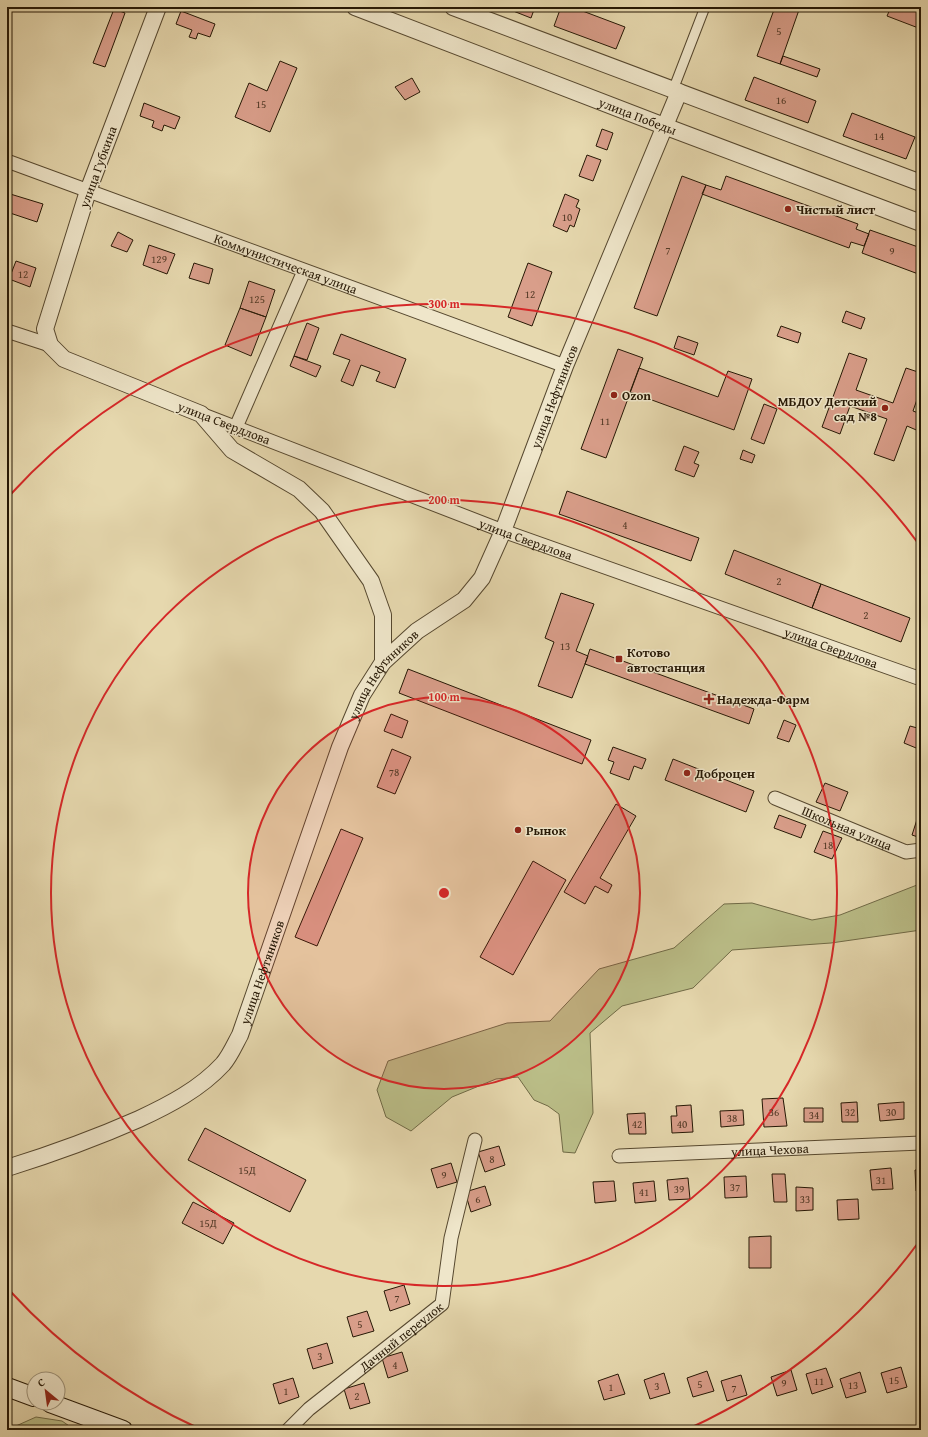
<svg xmlns="http://www.w3.org/2000/svg" width="928" height="1437" font-family="'Gentium Book Plus',serif">
<style>
.green{fill:#babd87;stroke:#706a46}
.building{fill:#d99e8a;stroke:#261805}
.lines{fill:none;stroke-linecap:round;stroke-linejoin:round}
.pedestrian-casing{stroke:#56482f;stroke-width:11}
.minor-casing{stroke:#56482f;stroke-width:15}
.tertiary-casing{stroke:#56482f;stroke-width:18}
.secondary-casing{stroke:#261805;stroke-width:20}
.pedestrian{stroke:#efe6ca;stroke-width:9}
.minor{stroke:#efe6ca;stroke-width:13}
.tertiary{stroke:#efe6ca;stroke-width:16}
.secondary{stroke:#efe6ca;stroke-width:18}
.ring{fill:none;stroke:#d62828;stroke-width:2}
.poi-dot{fill:#8f2418;stroke:#efe6ca;stroke-width:1.5}
.labels{text-anchor:middle;dominant-baseline:central;stroke-width:3;stroke-linejoin:round;paint-order:stroke}
.number-label{font-size:11px;fill:#533a26}
.street-label{font-size:13px;fill:#261805;stroke:#efe6ca}
.poi-label{font-size:13px;font-weight:bold;fill:#261805;stroke:#efe6ca;text-anchor:start}
.centre{fill:#d62828;stroke:#efe6ca;stroke-width:2}
.ring-label{font-size:12px;text-anchor:middle;font-weight:bold;fill:#d62828;stroke:#efe6ca;stroke-width:3;stroke-linejoin:round;paint-order:stroke}
</style>
<rect width="100%" height="100%" fill="#e6d8ae"/>
<filter id="stains"><feTurbulence type="fractalNoise" baseFrequency=".005" numOctaves="4"/><feColorMatrix values="0 0 0 0 .2 0 0 0 0 .09 0 0 0 0 .02 0 0 0 .5 -.17"/></filter>
<radialGradient id="worn" r=".72"><stop offset=".6" stop-color="#630" stop-opacity="0"/><stop offset="1" stop-color="#630" stop-opacity=".3"/></radialGradient>
<!-- green -->
<path class="green" d="M917,885H921V930L831,943L732,950L693,988L622,1006L590,1033L593,1113L575,1153L563,1152L559,1114L548,1106L534,1100L518,1077L496,1079L452,1097L411,1131L386,1117L377,1090L388,1061L507,1023L550,1021L599,969L674,948L724,904L752,903L812,920L840,915Z
M36,1417L62,1421L75,1430H7Z"/>
<!-- building -->
<path class="building" d="M503,7H535L531,18Z
M561,7H572L625,27L616,49L554,26Z
M775,7H800L780,64L757,56Z
M891,7H921V29L887,16Z
M114,9L125,13L105,67L93,63Z
M181,11L215,24L210,37L198,33L196,39L189,37L192,30L176,24Z
M783,56L820,69L817,77L780,64Z
M280,61L297,68L270,132L235,117L249,83L267,91Z
M754,77L816,101L808,123L745,100Z
M412,78L420,92L405,100L395,87Z
M144,103L180,117L175,129L164,125L162,131L152,127L154,121L140,116Z
M852,113L915,137L906,159L843,136Z
M602,129L613,133L607,150L596,146Z
M587,155L601,160L593,181L579,176Z
M682,176L706,185L657,316L634,308Z
M726,176L858,224L856,229L869,234L864,246L851,242L849,248L702,194L706,185L721,190Z
M7,193L43,204L37,222L7,212Z
M565,194L579,200L576,207L580,209L574,227L570,225L567,232L553,226Z
M870,230L921,248V275L862,253Z
M118,232L133,240L127,252L111,246Z
M149,245L175,254L167,274L143,265Z
M16,261L36,268L30,287L9,279Z
M194,263L213,269L209,284L189,278Z
M528,263L552,272L532,326L508,317Z
M249,281L275,290L266,317L240,308Z
M240,308L266,317L251,356L225,345Z
M846,311L865,318L861,329L842,322Z
M307,323L319,328L307,360L294,356Z
M781,326L801,333L798,343L777,336Z
M341,334L406,359L395,388L376,381L380,372L361,365L353,386L341,381L350,360L333,354Z
M678,336L698,343L694,355L674,348Z
M618,349L643,358L606,458L581,449Z
M849,353L867,359L856,390L893,403L906,368L921,373V388L913,411L921,414V432L907,426L894,461L874,454L887,419L850,406L840,434L822,427Z
M294,356L321,366L316,377L290,366Z
M639,368L718,397L728,371L752,379L734,430L630,392Z
M764,404L777,409L764,444L751,439Z
M684,446L699,452L694,463L699,465L694,477L675,470Z
M743,450L755,455L752,463L740,459Z
M567,491L699,538L691,561L559,514Z
M734,550L821,584L812,608L725,574Z
M821,584L910,618L901,642L812,608Z
M561,593L594,604L576,651L588,656L572,698L538,686L554,642L545,638Z
M590,649L754,709L749,724L585,664Z
M408,669L591,740L582,764L399,693Z
M391,714L408,721L402,738L384,731Z
M784,720L796,725L789,742L777,738Z
M910,726L921,729V750L904,743Z
M613,747L646,759L642,769L634,766L629,780L610,773L614,762L608,760Z
M392,749L411,757L395,794L377,787Z
M673,759L754,791L746,812L665,780Z
M825,783L848,792L840,811L816,802Z
M616,804L636,816L600,878L612,885L608,893L595,886L585,904L564,892Z
M921,807V838L912,835Z
M779,815L806,825L801,838L774,828Z
M341,829L363,838L317,946L295,937Z
M823,831L842,838L832,859L814,852Z
M533,861L566,880L513,975L480,957Z
M783,1098L787,1126L764,1127L762,1099Z
M857,1102L858,1122H842L841,1103Z
M904,1102V1119L880,1121L878,1104Z
M691,1105L693,1132L672,1133L671,1116H677L676,1106Z
M804,1108H823V1122H804Z
M743,1110L744,1125L721,1127L720,1111Z
M645,1113L646,1134H629L627,1114Z
M205,1128L306,1180L290,1212L188,1160Z
M499,1146L505,1165L485,1172L478,1152Z
M451,1163L457,1182L437,1188L431,1169Z
M891,1168L893,1189L872,1190L870,1170Z
M915,1170H921V1190L916,1191Z
M772,1174H785L787,1202H774Z
M746,1176L747,1197L725,1198L724,1177Z
M688,1178L690,1199L669,1200L667,1180Z
M614,1181L616,1201L595,1203L593,1182Z
M654,1181L656,1201L635,1203L633,1183Z
M485,1186L491,1205L471,1212L465,1192Z
M796,1187L813,1188V1210L796,1211Z
M858,1199L859,1219L838,1220L837,1200Z
M193,1202L234,1223L223,1244L182,1223Z
M771,1236V1268H749V1237Z
M404,1285L410,1304L390,1311L384,1291Z
M367,1311L374,1331L353,1337L347,1317Z
M327,1343L333,1363L313,1369L307,1349Z
M402,1352L408,1371L388,1378L382,1358Z
M901,1367L907,1387L887,1393L881,1373Z
M826,1368L833,1387L812,1394L806,1374Z
M791,1370L797,1390L777,1396L771,1377Z
M707,1371L714,1391L693,1397L687,1378Z
M860,1372L866,1392L846,1398L840,1379Z
M664,1373L670,1393L650,1399L644,1380Z
M618,1374L625,1394L604,1400L598,1381Z
M741,1375L747,1395L727,1401L721,1381Z
M293,1378L299,1397L279,1404L273,1384Z
M364,1383L370,1403L350,1409L344,1389Z"/>
<g class="lines">
<!-- pedestrian casing -->
<g class="pedestrian-casing">
<path id="pedestrian" d="M673,90L705,7"/>
</g>
<!-- minor casing -->
<g class="minor-casing">
<g id="minor">
<path id="s1" d="M7,161L565,366"/>
<path d="M7,331L50,345"/>
<path id="s2" d="M201,414L503,531L921,679"/>
<path d="M236,427L304,271"/>
<path id="s3" d="M775,798L906,852L921,850"/>
<path id="s4" d="M619,1156L921,1143"/>
<path id="s5" d="M288,1430L309,1409L442,1304L451,1238L475,1140"/>
</g>
</g>
<!-- tertiary casing -->
<g class="tertiary-casing">
<g id="tertiary">
<path d="M158,7L88,191L45,329L50,345L64,359L201,414L232,450L299,489L322,511L371,581L383,615V662"/>
<path id="s6" d="M355,7L664,126L921,223"/>
<path d="M453,7L921,183"/>
<path id="s7" d="M7,1168C52,1154 96,1138 139,1119C169,1105 200,1089 223,1064C230,1056 235,1044 240,1035L340,747L362,695L383,662L417,631L464,600L482,578L503,531L565,366L679,92"/>
</g>
</g>
<!-- secondary casing -->
<g class="secondary-casing">
<path id="secondary" d="M7,1387L34,1397
M50,1403L123,1430"/>
</g>
<!-- pedestrian -->
<use href="#pedestrian" class="pedestrian"/>
<!-- minor -->
<use href="#minor" class="minor"/>
<!-- tertiary -->
<use href="#tertiary" class="tertiary"/>
<!-- secondary -->
<use href="#secondary" class="secondary"/>
</g>
<!-- distance rings -->
<circle cx="444" cy="893" r="196" fill="#d62828" fill-opacity=".12"/>
<g class="ring">
<circle cx="444" cy="893" r="196"/>
<circle cx="444" cy="893" r="393"/>
<path d="M921 1239A589 589 0 0 1 688 1429M200 1429A589 589 0 0 1 10 1291M10 495A589 589 0 0 1 921 547"/>
</g>
<!-- markers -->
<g class="poi-dot">
<circle cx="788" cy="209" r="4"/>
<circle cx="614" cy="395" r="4"/>
<circle cx="885" cy="408" r="4"/>
<rect x="615" y="655" width="8" height="8" rx="2"/>
<path d="M707 693h4v4h4v4h-4v4h-4v-4h-4v-4h4z"/>
<circle cx="687" cy="773" r="4"/>
<circle cx="518" cy="830" r="4"/>
</g>
<g class="labels">
<!-- number labels -->
<g class="number-label">
<text x="779" y="31">5</text>
<text x="781" y="100">16</text>
<text x="261" y="104">15</text>
<text x="879" y="136">14</text>
<text x="567" y="217">10</text>
<text x="668" y="250">7</text>
<text x="892" y="251">9</text>
<text x="159" y="259">129</text>
<text x="23" y="274">12</text>
<text x="530" y="294">12</text>
<text x="257" y="299">125</text>
<text x="605" y="421">11</text>
<text x="625" y="525">4</text>
<text x="779" y="581">2</text>
<text x="866" y="615">2</text>
<text x="565" y="646">13</text>
<text x="394" y="772">78</text>
<text x="828" y="845">18</text>
<text x="774" y="1112">36</text>
<text x="850" y="1112">32</text>
<text x="891" y="1112">30</text>
<text x="814" y="1115">34</text>
<text x="732" y="1118">38</text>
<text x="637" y="1124">42</text>
<text x="682" y="1124">40</text>
<text x="492" y="1159">8</text>
<text x="247" y="1170">15Д</text>
<text x="444" y="1175">9</text>
<text x="881" y="1180">31</text>
<text x="735" y="1187">37</text>
<text x="679" y="1189">39</text>
<text x="644" y="1192">41</text>
<text x="478" y="1199">6</text>
<text x="805" y="1199">33</text>
<text x="208" y="1223">15Д</text>
<text x="397" y="1298">7</text>
<text x="360" y="1324">5</text>
<text x="320" y="1356">3</text>
<text x="395" y="1365">4</text>
<text x="894" y="1380">15</text>
<text x="819" y="1381">11</text>
<text x="784" y="1383">9</text>
<text x="700" y="1384">5</text>
<text x="853" y="1385">13</text>
<text x="657" y="1386">3</text>
<text x="611" y="1387">1</text>
<text x="734" y="1388">7</text>
<text x="286" y="1391">1</text>
<text x="357" y="1396">2</text>
</g>
<!-- street labels -->
<g class="street-label">
<text stroke="none"><textPath href="#s6" startOffset="303">улица Победы</textPath></text>
<text transform="translate(98 167) rotate(-70)">улица Губкина</text>
<text stroke="none"><textPath href="#s1" startOffset="297">Коммунистическая улица</textPath></text>
<text stroke="none"><textPath href="#s7" startOffset="1002">улица Нефтяников</textPath></text>
<text transform="translate(224 423) rotate(21)">улица Свердлова</text>
<text stroke="none"><textPath href="#s2" startOffset="348">улица Свердлова</textPath></text>
<text stroke="none"><textPath href="#s2" startOffset="672">улица Свердлова</textPath></text>
<text stroke="none"><textPath href="#s7" startOffset="666">улица Нефтяников</textPath></text>
<text stroke="none"><textPath href="#s3" startOffset="78">Школьная улица</textPath></text>
<text stroke="none"><textPath href="#s7" startOffset="342">улица Нефтяников</textPath></text>
<text stroke="none"><textPath href="#s4" startOffset="151">улица Чехова</textPath></text>
<text stroke="none"><textPath href="#s5" startOffset="147">Дачный переулок</textPath></text>
</g>
<!-- poi labels -->
<g class="poi-label">
<text x="796" y="209">Чистый лист</text>
<text x="622" y="395">Ozon</text>
<text x="877" y="401" text-anchor="end">МБДОУ Детский<tspan x="877" dy="15">сад №8</tspan></text>
<text x="627" y="652">Котово<tspan x="627" dy="15">автостанция</tspan></text>
<text x="717" y="699">Надежда-Фарм</text>
<text x="695" y="773">Доброцен</text>
<text x="526" y="830">Рынок</text>
</g>
</g>
<circle cx="444" cy="893" r="6" class="centre"/>
<g class="ring-label">
<text x="444" y="308">300 m</text>
<text x="444" y="504">200 m</text>
<text x="444" y="701">100 m</text>
</g>
<!-- margin -->
<rect width="928" height="1437" fill="none" stroke="#e6d8ae" stroke-width="24"/>
<rect x="8" y="8" width="912" height="1421" fill="none" stroke="#261805" stroke-width="2"/>
<rect x="12" y="12" width="904" height="1413" fill="none" stroke="#261805"/>
<!-- north arrow -->
<g transform="translate(46 1391) rotate(331)"><circle r="19" fill="#efe6ca" stroke="#9f947b"/>
<path d="M0-3L7 15L0 10L-7 15Z" fill="#8f2418"/>
<text y="-6" font-size="11" font-weight="bold" text-anchor="middle" fill="#261805">С</text>
</g>
<rect width="100%" height="100%" filter="url(#stains)"/>
<rect width="100%" height="100%" fill="url(#worn)"/>
</svg>
